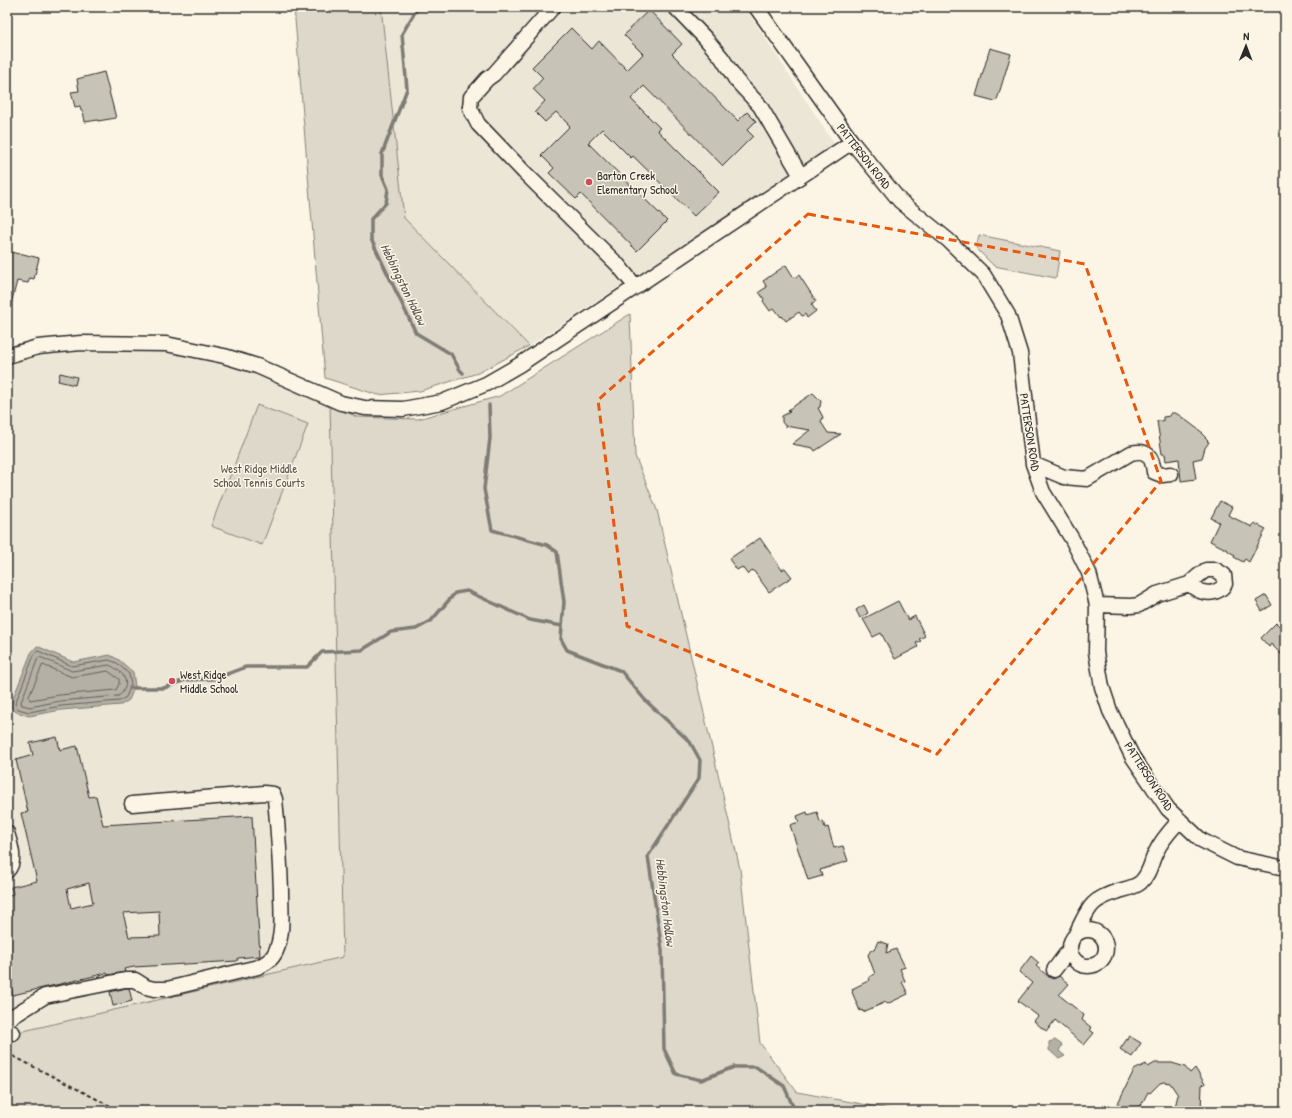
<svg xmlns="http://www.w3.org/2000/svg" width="1292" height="1118" font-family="'Patrick Hand',sans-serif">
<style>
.built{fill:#ece6d7}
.green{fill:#ded8ca;stroke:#84827a}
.water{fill:#b4b0a5;stroke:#7d7b74}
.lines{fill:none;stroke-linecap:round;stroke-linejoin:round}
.shore{stroke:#62605c;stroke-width:1}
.stream{stroke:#7d7b74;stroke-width:3.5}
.building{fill:#c8c3b7;stroke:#2b2b2b;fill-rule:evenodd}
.minor-casing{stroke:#2b2b2b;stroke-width:17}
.path{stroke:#2b2b2b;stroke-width:2;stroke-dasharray:4 3;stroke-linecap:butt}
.minor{stroke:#fcf5e5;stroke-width:14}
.marked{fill:none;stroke:#e8590c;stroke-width:3;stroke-dasharray:8 5;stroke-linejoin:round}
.poi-dot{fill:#d1495b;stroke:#fcf5e5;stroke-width:1.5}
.labels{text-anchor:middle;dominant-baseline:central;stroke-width:3;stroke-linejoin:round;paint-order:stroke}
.street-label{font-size:12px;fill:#2b2b2b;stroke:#fcf5e5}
.poi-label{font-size:12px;fill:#2b2b2b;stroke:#fcf5e5;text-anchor:start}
.park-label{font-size:12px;fill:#585653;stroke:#fcf5e5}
.water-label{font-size:13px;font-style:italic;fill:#545350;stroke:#fcf5e5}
</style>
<rect width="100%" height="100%" fill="#fcf5e5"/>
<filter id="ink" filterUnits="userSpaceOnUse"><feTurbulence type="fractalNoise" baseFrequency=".025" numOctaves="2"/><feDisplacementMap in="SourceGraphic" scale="8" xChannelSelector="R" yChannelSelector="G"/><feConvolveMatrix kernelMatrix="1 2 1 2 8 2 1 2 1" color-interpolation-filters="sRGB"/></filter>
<g filter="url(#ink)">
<!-- built -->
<path class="built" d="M381,7H745L835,145L529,346L404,219Z
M156,351L206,360L330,394L343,957L19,1032L7,1030V363L33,353Z"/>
<!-- green -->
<path class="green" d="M294,7H381L404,218L529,346L478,373L420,391L378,395L325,378Z
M979,235L1060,251L1056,278L994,266L976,248Z
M630,314L635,456L657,510L740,869L760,1043L797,1092L900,1111H7V1039L19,1032L343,957L330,404L357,417L418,419L500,396Z
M257,405L308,424L262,545L211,526Z"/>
<!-- water -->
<path class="water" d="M37,646L73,662L110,655L119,660L133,672L135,686L129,700L121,705L61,710L29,716L16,712L10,706L31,653Z
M1055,1040L1062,1045L1059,1051L1065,1056L1059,1059L1049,1050V1042Z"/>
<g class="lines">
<!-- shore -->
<path class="shore" d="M38,651L72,666L109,660L117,663L129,674L131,685L126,697L119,701L61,706L29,712L18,709L15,704L34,655Z
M40,657L72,671L109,665C114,667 122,672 124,677C128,684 124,693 118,696L60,701L30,707L22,705L21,702L38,658Z
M43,665L72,677L108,671L119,679V684L116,690L59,695L30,700L29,697Z"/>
<!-- stream -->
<path class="stream" d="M418,7L402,34L407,89L382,154V175L388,189L386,203L371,219V239L416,333L451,354L460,370L463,373
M489,405L490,438L484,489L492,530L547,545L557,552L564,602L561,639L567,650L621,671L645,700L690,742L700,760L699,778L648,856L662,950L664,1049L676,1074L701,1080L734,1067H756L784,1086L795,1111
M130,688H164L185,680L214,679L246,667H307L322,652L362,650L391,632L416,629L431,621L455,593L467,591L530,620L562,626"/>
</g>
<!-- building -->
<path class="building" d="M649,10L682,44L672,54L738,121L747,112L756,121L747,130L753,136L723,166L644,86L631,99L660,128L657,130L719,192L694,216L633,156L631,158L602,129L588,143L667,221L637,251L581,194L576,199L549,173L554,168L541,155L570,126L556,112L545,122L535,112L545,101L533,89L543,78L532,67L571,28L592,49L599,41L627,70L643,54L624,35L630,30L629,29Z
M990,48L1011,54L997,100H996L995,101L976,96Z
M104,72L116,118L98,121V120L85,122L83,111H81L80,106L75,107L71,92L79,91L77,79Z
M7,251L19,254V253L39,258L34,279L30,278L28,283L17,281L10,308L7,307Z
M786,265L794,278L799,275L816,301L811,304L816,311L807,318L805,314L802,316L799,312L786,321L782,316L781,317L774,308L770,311L763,301L764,299L759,292L767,287L763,281Z
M60,373L77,377L75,385L58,381Z
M813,393L821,401L820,407L818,408L823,417L821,422L828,433L841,434L815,451L813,448L792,444L810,430L785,426L782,422V416L790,412L788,410Z
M1171,413H1175L1179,415L1203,433L1202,434L1208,440L1207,441L1209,442L1205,448L1202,458L1193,460L1196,479L1181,481L1179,459L1166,461L1165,454H1162L1157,421H1163V417L1170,416Z
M1220,501L1232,507L1228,515L1252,527L1254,523L1266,529L1249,562L1245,559L1243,562L1234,557L1235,555L1228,551V550L1210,541L1219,522L1211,518Z
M760,538L782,570L785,568L792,577L769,592L753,570L748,575L742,567L737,570L729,559Z
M1266,595L1272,605L1262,611L1256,601Z
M898,601L908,620L915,616L925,636L919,639L921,641L916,643L918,647L895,659L881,633L873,637L863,619Z
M864,605L868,613L860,618L856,610Z
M1276,623L1285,631V658L1271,644L1269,647L1261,638Z
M57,737L60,750L77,746L89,797L96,796L103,825L252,816L260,956L238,958L237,961L134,967L124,969L125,972L108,975L107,973L13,995L7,968V896L13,894L11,887L37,881L21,813L28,812L16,760L33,755L30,743ZM89,883L93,903L71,908L67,889ZM159,911L160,936L129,937L123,913Z
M807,812L808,815L817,812L820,822L823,821L825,828L828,827L834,848L843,846L848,861L820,870L822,876L808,880L790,825L799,822L797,816Z
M878,941L888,944L886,953L896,949L905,967L900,969L905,981L902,982L908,994L887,1004L886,1002L863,1012L862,1010L860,1011L852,992L853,991L852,989L870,980L869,977L875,974L868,955L871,950H874Z
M1031,956L1039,963L1036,966L1049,977L1053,979L1059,976L1069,984L1059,995L1084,1015L1082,1020L1092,1028L1090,1030L1094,1033L1084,1045L1055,1020L1047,1031L1043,1029L1034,1021L1038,1016L1018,1001L1032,983L1019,972Z
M126,988H129L132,1001L113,1006L110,992Z
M1129,1036L1141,1043L1132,1057L1120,1049Z
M1155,1063H1172L1185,1067L1190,1073L1195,1068L1205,1084L1202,1085L1201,1111H1174L1178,1095L1170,1083L1164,1082L1160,1083L1150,1093L1148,1092L1138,1111L1128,1107L1127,1110L1117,1105L1134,1070L1146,1064L1148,1067Z"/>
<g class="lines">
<!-- minor casing -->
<g class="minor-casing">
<path id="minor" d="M553,7L494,74L487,79L471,97L470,108L478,124L524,172L618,265L636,287
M675,7L705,38L722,58L736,80L760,106L801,176
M756,7L852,142L900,201L948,240L983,274L1008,315L1020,353L1033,464L1043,492L1072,539L1089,573L1097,605L1096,652L1102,687L1110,711L1132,756L1168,809L1201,840L1237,858L1285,868
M7,356L38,347L81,343L166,344L224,356L257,366L341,403L365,408L403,409L442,402L486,384L519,365L852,142
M1033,464L1064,477L1087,479L1131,453C1147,449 1152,456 1154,472L1162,475L1171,474
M1097,605L1131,606L1139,605L1157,594L1189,584L1198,576L1206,570H1216L1224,575L1225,584C1220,592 1210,595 1200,591C1196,590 1192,586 1189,584
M7,833C10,844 17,861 7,871
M1070 948a18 18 0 1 1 36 0a18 18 0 1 1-36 0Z
M1076,934C1089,908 1089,900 1119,891C1126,889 1136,887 1141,882C1150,874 1151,861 1156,852C1162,839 1171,830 1180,820
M1054,970L1069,950
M7,1020L45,996L125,980H135L146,987L154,989H167L258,967C266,963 272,960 276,951C284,933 281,910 281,891C280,860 278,829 275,799L273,794L264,793L132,804
M7,1030L13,1033"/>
</g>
<!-- path -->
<path class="path" d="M7,1053L120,1111"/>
<!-- minor -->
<use href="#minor" class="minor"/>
</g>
</g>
<!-- marked area -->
<path class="marked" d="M808,214L1085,264L1161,481L937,754L627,626L598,400Z"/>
<!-- markers -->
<g class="poi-dot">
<circle cx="589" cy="182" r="4"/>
<circle cx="172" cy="681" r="4"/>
</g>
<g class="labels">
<!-- street labels -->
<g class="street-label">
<text transform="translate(864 156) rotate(52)">PATTERSON ROAD</text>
<text transform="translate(1030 432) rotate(81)">PATTERSON ROAD</text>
<text transform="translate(1149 776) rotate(57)">PATTERSON ROAD</text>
</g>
<!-- poi labels -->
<g class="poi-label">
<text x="597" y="175">Barton Creek<tspan x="597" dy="14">Elementary School</tspan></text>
<text x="180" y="674">West Ridge<tspan x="180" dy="14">Middle School</tspan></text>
</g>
<!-- park labels -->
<g class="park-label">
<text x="259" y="468">West Ridge Middle<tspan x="259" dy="14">School Tennis Courts</tspan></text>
</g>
<!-- water labels -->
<g class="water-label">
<text transform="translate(404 284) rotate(64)">Hebbingston Hollow</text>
<text transform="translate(666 902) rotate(83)">Hebbingston Hollow</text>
</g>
</g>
<!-- margin -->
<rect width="1292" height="1118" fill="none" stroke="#fcf5e5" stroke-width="24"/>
<rect x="12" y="12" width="1268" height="1094" fill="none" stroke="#2b2b2b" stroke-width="1.5" filter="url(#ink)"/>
<!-- north arrow -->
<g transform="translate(1246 46) rotate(1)" stroke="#fcf5e5" stroke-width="3" paint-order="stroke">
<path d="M0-3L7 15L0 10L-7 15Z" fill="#2b2b2b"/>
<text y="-6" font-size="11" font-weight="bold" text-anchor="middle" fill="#2b2b2b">N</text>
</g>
</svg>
